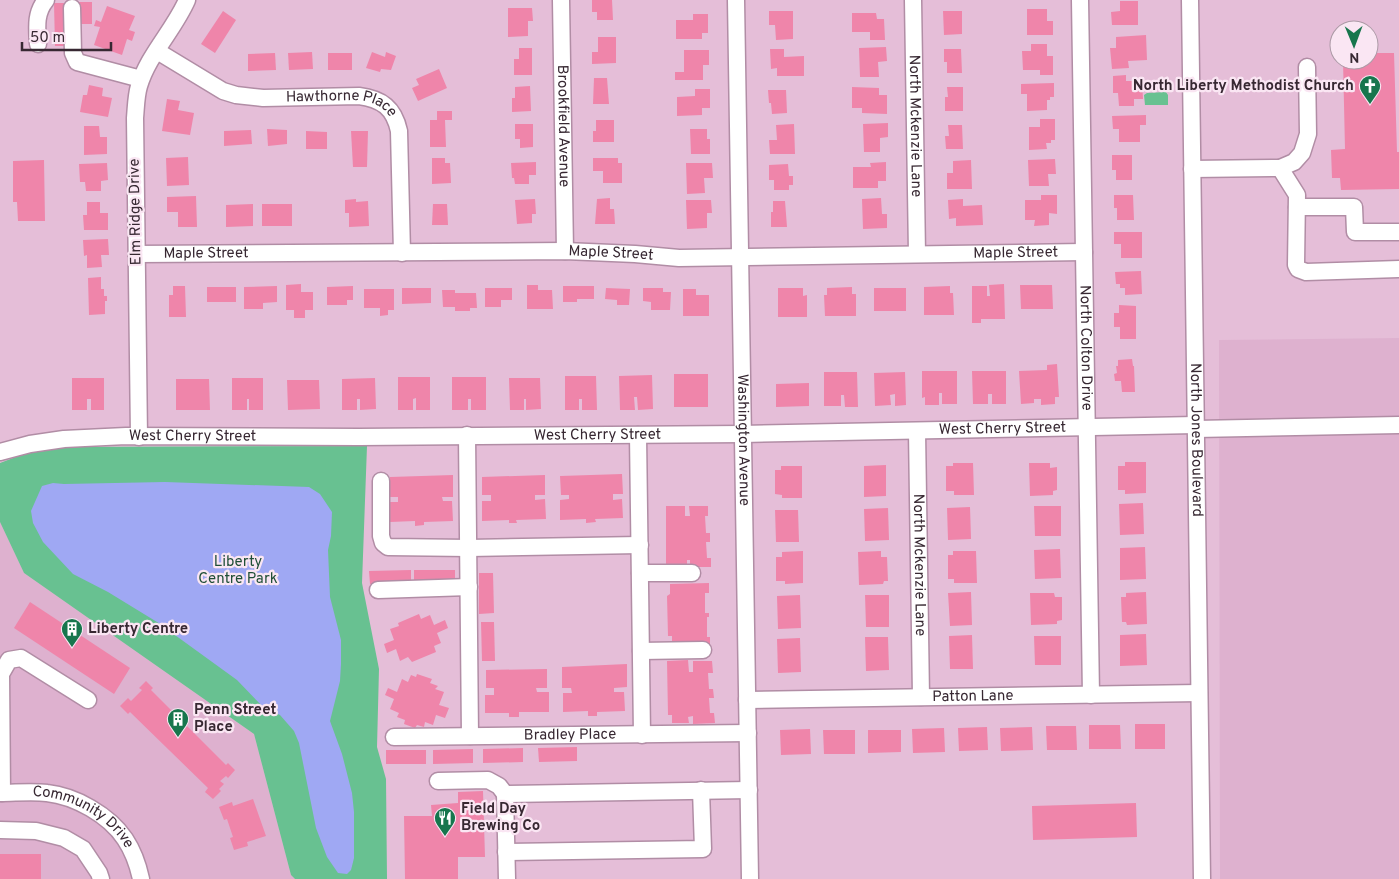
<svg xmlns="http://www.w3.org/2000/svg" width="1399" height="879" viewBox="0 0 1399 879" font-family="Overpass,sans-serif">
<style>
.built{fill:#deb1cf}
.green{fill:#68c191}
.water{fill:#9fa8f3}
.building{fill:#ef85aa}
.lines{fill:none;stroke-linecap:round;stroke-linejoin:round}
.minor-casing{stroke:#b18da5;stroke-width:19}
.minor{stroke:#fff;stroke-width:16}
.labels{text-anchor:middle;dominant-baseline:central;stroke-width:4.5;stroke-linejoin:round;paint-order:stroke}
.poi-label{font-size:15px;font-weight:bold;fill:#372832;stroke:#fae6f3;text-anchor:start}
.street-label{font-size:15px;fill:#372832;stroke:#fae6f3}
.park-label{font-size:15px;fill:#204f37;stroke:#fae6f3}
</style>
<rect width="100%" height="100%" fill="#e5bed8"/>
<g class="built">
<path d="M1399,338V879H1220L1219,340Z"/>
<path d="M0,522L24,573L254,734L291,875L295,879H0Z"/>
</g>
<g class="green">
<path d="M1166,92L1168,95V105H1145L1144,95L1147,93Z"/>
<path d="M367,446L362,583L379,669L377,747L386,779L387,879H295L291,875L254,734L24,573L0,522V463L42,447Z"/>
</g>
<path class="water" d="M165,482L309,487L320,494L332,512L331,536L328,550L330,597L341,640V664L340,681L330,721L342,754L352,793L354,812V858L351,870L347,874L338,873L327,857L316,828L299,743L294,731L280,715L263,707L237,680L157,622L108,592L73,574L43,542L33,523L31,511L42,486L53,483L64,484Z"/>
<g class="building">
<path d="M592,0H612L613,20H597V12H592Z"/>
<path d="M1120,1H1138V25H1112L1111,12L1120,11Z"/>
<path d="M78,2H92V24H79Z"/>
<path d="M54,3H68L69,46H55Z"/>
<path d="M107,6L135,16L129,30L135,32L132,41L127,39L122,55L94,45L100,27L94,26L96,20L101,22Z"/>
<path d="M508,8H532L533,21H528V36L508,37Z"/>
<path d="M1027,9H1047V21H1053V35H1027Z"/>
<path d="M223,11L236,20L215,53L201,44Z"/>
<path d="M769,11H793V39L776,40L775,25H769Z"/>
<path d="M943,11H962V34L944,35Z"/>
<path d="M852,13H876L877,19H884L885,40H870V32H852Z"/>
<path d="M693,14H708V33H702V39H676V20H693Z"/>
<path d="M1146,35L1147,60L1128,61L1129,68L1112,69L1110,48H1116V37Z"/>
<path d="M598,37H616V63L592,64V52H598Z"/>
<path d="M1031,44H1047V56H1053V75H1040V70H1023L1022,51H1031Z"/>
<path d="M886,47L887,61L878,62L879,77H860L859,48Z"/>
<path d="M519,48H532V75H514V59H519Z"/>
<path d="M770,49H784V57L804,56V76H777V68L771,69Z"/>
<path d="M944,49H961L962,73H947V62H944Z"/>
<path d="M684,50H709V65H703V80H675V72H684Z"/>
<path d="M312,52L313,69L289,70L288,53Z"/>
<path d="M372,52L385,57L386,52L396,56L391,70L381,69L380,72L366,68Z"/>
<path d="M275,53L276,70L248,71V54Z"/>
<rect x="328" y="53" width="24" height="17"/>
<path d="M1369,53H1394L1397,152H1399V189L1341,190L1340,178H1332L1331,150L1345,149L1343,60H1369Z"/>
<path d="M439,69L447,88L418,101L412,88L419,85L416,79Z"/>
<path d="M1126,75V81H1142L1143,99H1134V106H1119L1118,93H1113V76Z"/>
<path d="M594,78H607L609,104H593Z"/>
<path d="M1054,83V97H1050V100H1047V110L1027,111V94H1021V84Z"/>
<path d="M89,85L103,88L102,96L112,98L108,117L80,112L83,95H87Z"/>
<path d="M530,86L531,111L512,112V98H515V87Z"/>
<path d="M852,87L879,88V95H887V114L862,113V108H852Z"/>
<path d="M947,87H963V111H945V97H948Z"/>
<path d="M695,89H710V108H702V115L677,116V97L695,96Z"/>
<path d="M768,90H786L787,113L772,114L771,103H769Z"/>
<path d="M167,99L180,101L178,110L194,113L190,135L162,131Z"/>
<path d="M437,111H452V120H445L446,147H430V120H437Z"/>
<path d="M1146,115V125H1140V142H1119V129H1113L1112,116Z"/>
<path d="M1040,119H1055V140H1051V143H1046L1047,149L1029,150V127H1040Z"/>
<path d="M596,120H614V142H593V131H596Z"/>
<path d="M888,123V137L880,138V152H864L863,124Z"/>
<path d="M515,124H533V147L520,148V139H515Z"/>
<path d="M794,124L795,154H770L769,140H777L776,125Z"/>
<path d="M948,125H962L963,149H946L945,136H949Z"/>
<path d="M84,126H99L100,137H107V154L84,155Z"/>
<path d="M267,129L287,130V144L268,146Z"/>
<path d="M690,129H707V139H710V154H691Z"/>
<path d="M251,130L252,144L224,146V131Z"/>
<path d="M306,131L327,132V149H306Z"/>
<path d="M351,131H368L367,167H353Z"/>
<path d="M1112,155H1132V180H1116V170H1112Z"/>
<path d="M188,157L189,185L167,186L166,158Z"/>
<path d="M432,158H445V163H450L451,183L432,184Z"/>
<path d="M593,158H618V163H622V183H603V171H593Z"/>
<path d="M1055,159L1056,174H1048L1049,186H1029L1028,160Z"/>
<path d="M44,160L45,221H18L17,202H13V161Z"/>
<path d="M971,160L972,189H947V173H953V161Z"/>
<path d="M536,162V175H529V184H515L514,178H512L511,163Z"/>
<path d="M886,162V181H878V188H853V167H871L870,163Z"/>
<path d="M107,163L108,180L101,181V191H86L85,182H80L79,164Z"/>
<path d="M686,163H712L713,178H704L705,193L687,194Z"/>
<path d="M788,164L789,176H793V185H789V190H774V180H769V165Z"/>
<path d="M1041,195H1057V214L1049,213V225L1034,226L1035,220H1025V200H1041Z"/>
<path d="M1114,195H1133L1134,220H1117V208H1114Z"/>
<path d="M196,196L197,227H178V212H167V197Z"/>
<path d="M610,198V209H614L615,224H595L597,199Z"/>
<path d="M881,198L882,214H887V228L863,229L862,199Z"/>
<path d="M356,199V202L368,201L369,226L349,227V213H345V200Z"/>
<path d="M535,199L536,214H532V223L517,224L515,200Z"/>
<path d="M963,199V206L982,205L983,225L956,226V218L949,219L948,200Z"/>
<path d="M686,200H711L712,213H707V228L687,229Z"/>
<path d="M773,201H785L787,227H771V212H773Z"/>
<path d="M87,202H100V213H108V230H84L83,215H87Z"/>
<path d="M253,204V226L226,227V205Z"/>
<rect x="262" y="204" width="30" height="22"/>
<path d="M433,204H447L448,225H432Z"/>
<path d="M1114,232H1142V258H1121V244H1114Z"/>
<path d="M108,239L109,255H101L102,267L87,268V255L84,256L83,240Z"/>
<path d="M1141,271L1142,294L1125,295V288H1120V284H1116L1115,272Z"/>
<path d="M101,277V289H104V296H107V301H105V314L89,315L88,278Z"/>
<path d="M301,284V292H313V310H305V318H294V310H286V285Z"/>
<path d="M1004,284L1005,319H981V323H972V286H987V296H990L989,285Z"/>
<path d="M527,285H538V290H552L553,309H527Z"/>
<path d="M1020,285H1052L1053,309H1021Z"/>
<path d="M173,286H185L186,317H169V295H173Z"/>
<path d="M277,286V302L263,303V309H244V287Z"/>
<path d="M353,286V300H347V305H327V287Z"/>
<path d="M563,286H594V299H577V302H563Z"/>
<path d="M950,286V293H953L954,315H924V287Z"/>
<rect x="207" y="287" width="29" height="15"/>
<path d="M852,287V294H856V316H825L824,295H827V288Z"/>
<path d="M402,288H431V303L402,304Z"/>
<path d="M485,288H512V300H501V307H485Z"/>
<path d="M606,288L630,289L629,305H617V300L605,299Z"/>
<path d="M643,288H663V292H671L670,310H651V302L643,301Z"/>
<path d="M778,288H803V296L807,295V317H778Z"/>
<rect x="874" y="288" width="32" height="23"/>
<path d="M364,289H394V310H388V315L380,316V308H364Z"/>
<path d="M683,289H696V295H709V316H683Z"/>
<path d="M442,290H455V293H476L477,308H470V311H455V307H443Z"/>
<path d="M1119,305L1136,306V339H1120V327H1114V313H1119Z"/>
<path d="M1132,359L1133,366H1134L1135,392H1122L1121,381H1115L1114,374L1117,373L1116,366H1118V360Z"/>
<path d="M1057,364L1059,397H1055V404L1041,405V399H1034V403L1021,404L1019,371L1047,370V365Z"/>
<path d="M922,371H957V404H942V393H939V405H925V397L922,398Z"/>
<path d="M972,371H1006V404H992V394H988V404H973Z"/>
<path d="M824,372H857L858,407H845L844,395H841V406H824Z"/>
<path d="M905,372L906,405L895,406V394L890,395L891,405L875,406L874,373Z"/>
<rect x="674" y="374" width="34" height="33"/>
<path d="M652,375L653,409L638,410L637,397H634L635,410H620L619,376Z"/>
<path d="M565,376H596L597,410H582V399H579V410H565Z"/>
<path d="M398,377H430V410H416V398L413,399V410H398Z"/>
<path d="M452,377H486V410H471V399H468V410H452Z"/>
<path d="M72,378H104V410H91V399H87V410H72Z"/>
<path d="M232,378H263V410H249V399H247V410H232Z"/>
<path d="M375,378L376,409L360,410V399H357V410H342V379Z"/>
<path d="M509,378H540L541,409L526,410V399H524V410H510Z"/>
<path d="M176,379H209L210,410H176Z"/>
<path d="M287,380H319L320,409L288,410Z"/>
<path d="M809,383V406L776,407V384Z"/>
<path d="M1125,462H1146V493L1125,494V490H1118V466H1125Z"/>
<path d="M953,463H973L974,495H954V491H946V466H953Z"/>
<path d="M1029,463H1050V468L1057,467V490L1053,491V495L1030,496Z"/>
<path d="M886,465V496L864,497V466Z"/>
<path d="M781,466H802V498H782V495L775,494V470H781Z"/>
<path d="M622,474L623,494H613V500L622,499L623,518L595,519L596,522L586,523V519L560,520V500L569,499V495H561L560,476Z"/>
<path d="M453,475V497H442L443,501H452L453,521L424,522V525L415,526V521L390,522L389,502H398V497H390V477Z"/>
<path d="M545,475V495H535V500L545,499L546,519L516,520L517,523H509V520L482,521V501H491V495H482V477Z"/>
<path d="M1143,503L1144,534L1120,535L1119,504Z"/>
<path d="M666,506H685V516H690L689,506H708V516H705L706,533H710V542H706L707,558H711V567H690V560H687V568H666Z"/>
<path d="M1034,506H1061V536H1035Z"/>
<path d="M970,507L971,539L948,540L947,508Z"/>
<path d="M888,508L889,540L865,541L864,509Z"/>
<path d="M775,510H798L799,542H776Z"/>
<path d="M1145,547L1146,579L1120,580V548Z"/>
<path d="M1060,549L1061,578L1035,579L1034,550Z"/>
<path d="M803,551V583L785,584V581H776V557H782V552Z"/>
<path d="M881,551V557H887L888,581H884L883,584L859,585L858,552Z"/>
<path d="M953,551H976L977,583H954V579H948V555H953Z"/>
<path d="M411,570V584H370L369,571Z"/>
<path d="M414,570H455V583L414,584Z"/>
<path d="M479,573H493L494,613L479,614Z"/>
<path d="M709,583V593H705V613H709V617H707V637H710V644L672,645V636H668L667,596L670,594V584Z"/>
<path d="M971,592L972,625L950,626L948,593Z"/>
<path d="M1146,592L1147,624L1127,625L1126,622H1122L1121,597H1126V593Z"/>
<path d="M1030,593H1054L1055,597H1062V620L1057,621V624L1031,625Z"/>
<path d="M800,595L801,628L778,629L777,596Z"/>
<path d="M865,595H889V627H866Z"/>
<path d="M30,602L130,668L114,694L14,628Z"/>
<path d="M419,614L421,619L430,615L434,625L445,620L448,628L437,633L441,643L434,646L436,652L412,662L408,657L400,661L396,649L387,653L384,644L394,640L390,629L399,626L398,623Z"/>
<path d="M481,622H494L495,661H482Z"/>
<path d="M1146,634L1147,665L1120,666V635Z"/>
<path d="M972,635L973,669H950L949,636Z"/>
<path d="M1034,636H1061V665H1035Z"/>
<path d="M865,637H888L889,670L866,671Z"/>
<path d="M800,638L801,672L778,673L777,639Z"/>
<path d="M688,660L689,672H693V661H712L713,673H708L709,689H713L714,698H709L710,713H714L715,723L693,724V716L688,717L689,723H672V715H668L667,661Z"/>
<path d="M627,664V687L614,688V692H624L625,711L597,712V716H588V711L563,712V693H572L571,688H562V667Z"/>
<path d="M547,669V688H536L537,692H549V712H519V717H509V713H485V695H494V688H486V670Z"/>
<path d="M417,674L432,679L430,683L438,686L435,689L444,692L439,705L449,708L445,718L436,715L433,725L425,722L424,727L417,725L415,728L404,724L405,720L397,717L399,713L390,709L394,699L385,695L388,688L397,692L402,679L408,682L411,675L416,677Z"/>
<path d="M146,681L153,688L151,690L226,765L228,763L235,770L228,778L226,776L220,781L224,784L219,789L221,791L213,799L205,792L208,788L130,712L128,714L120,706L128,698L131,701L142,690L139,688Z"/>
<rect x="1135" y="724" width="30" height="25"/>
<path d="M1089,725H1120L1121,749H1089Z"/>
<path d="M1046,726H1076L1077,750H1047Z"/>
<path d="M987,727L988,750L959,751L958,728Z"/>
<path d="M1032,727L1033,750L1001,751L1000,728Z"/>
<path d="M944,728L945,752L913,753L912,729Z"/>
<path d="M810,729L811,754L781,755L780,730Z"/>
<path d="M823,730H855V754H824Z"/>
<path d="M868,730H901V752L868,753Z"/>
<path d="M577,747V761L539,762L538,748Z"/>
<path d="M523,748V762L483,763V749Z"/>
<path d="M473,749V763L433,764V750Z"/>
<rect x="386" y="750" width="40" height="14"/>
<path d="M483,791L485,857H458V879H405L404,816H432L431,805L458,803V792Z"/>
<path d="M253,799L266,836L247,842L248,846L234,850L230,838L233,837L227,819L224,820L219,807L232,802L233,806Z"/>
<path d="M1136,803L1137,837L1033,840L1032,806Z"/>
<rect x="0" y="854" width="41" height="25"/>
</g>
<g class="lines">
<g class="minor-casing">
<g id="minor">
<path id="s1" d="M561,0L565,251"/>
<path id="s2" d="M736,0L750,879"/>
<path id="s3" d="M913,0L917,254"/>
<path id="s4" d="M1080,0L1091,695"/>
<path id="s5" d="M1190,0L1202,879"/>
<path d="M72,8L73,53L77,62L141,79"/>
<path d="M38,44C37,28 35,13 46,0"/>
<path id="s6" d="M157,51L223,91L236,95L263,98L359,96C382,99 394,108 399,131L402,253"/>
<path d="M1280,168L1297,195L1296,265L1298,269L1306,272L1399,269"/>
<path d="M1192,169L1280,168L1294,162L1302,153L1308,134L1307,67"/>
<path d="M1297,207H1354L1355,232H1399"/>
<path id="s7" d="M137,254L565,251L635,254L679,258L1084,252"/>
<path d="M1196,429L1399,425"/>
<path id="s8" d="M917,431L921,697"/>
<path d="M467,435L470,736"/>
<path d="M638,435L642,735"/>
<path d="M139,437L135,118C136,107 136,96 139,86C148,55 174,30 187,0"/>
<path id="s9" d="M0,452L30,444L64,439L126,436L359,437L743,434L1196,425"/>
<path d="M381,481V536L383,543L388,547L469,548L640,545"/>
<path d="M640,573H692"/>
<path d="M378,590L469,587"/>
<path d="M641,651L703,650"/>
<path id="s10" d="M747,700L1199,693"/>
<path id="s11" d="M394,737L748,733"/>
<path d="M438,781L488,780L499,786L505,794"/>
<path id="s12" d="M0,793C15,793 32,791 47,793C75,796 109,815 125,839C133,851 138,865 141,879"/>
<path d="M2,793L1,674L9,660L21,658L88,700"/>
<path d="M0,830L36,831L64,838L83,849L99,873L101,879"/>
<path d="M506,852L703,849L701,790"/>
<path d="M507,879L505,794L749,790"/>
</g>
</g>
<use href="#minor" class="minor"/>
</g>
<defs>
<g id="church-pin" transform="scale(1.125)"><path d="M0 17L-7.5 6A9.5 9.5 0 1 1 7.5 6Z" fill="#17764d" stroke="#fae6f3"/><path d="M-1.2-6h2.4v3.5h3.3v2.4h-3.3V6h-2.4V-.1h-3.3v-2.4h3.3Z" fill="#fff"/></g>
<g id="building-pin" transform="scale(1.125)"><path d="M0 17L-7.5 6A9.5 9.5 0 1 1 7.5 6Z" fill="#17764d" stroke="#fae6f3"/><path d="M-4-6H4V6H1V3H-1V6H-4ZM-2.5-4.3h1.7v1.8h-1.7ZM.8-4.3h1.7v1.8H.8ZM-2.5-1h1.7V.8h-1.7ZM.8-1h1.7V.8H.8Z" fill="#fff"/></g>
<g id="restaurant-pin" transform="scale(1.125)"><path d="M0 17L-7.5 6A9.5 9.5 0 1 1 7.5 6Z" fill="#17764d" stroke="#fae6f3"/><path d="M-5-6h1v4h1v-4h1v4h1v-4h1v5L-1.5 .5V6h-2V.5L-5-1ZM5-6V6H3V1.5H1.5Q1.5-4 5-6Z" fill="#fff"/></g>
</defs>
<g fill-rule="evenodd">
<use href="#church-pin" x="1370" y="86"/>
<use href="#building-pin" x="72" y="629"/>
<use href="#building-pin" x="178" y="719"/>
<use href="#restaurant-pin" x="445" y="818"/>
</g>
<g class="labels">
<g class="poi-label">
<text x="1354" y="86" text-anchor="end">North Liberty Methodist Church</text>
<text x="88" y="629">Liberty Centre</text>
<text x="194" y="710">Penn Street<tspan x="194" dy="17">Place</tspan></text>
<text x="461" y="809">Field Day<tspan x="461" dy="17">Brewing Co</tspan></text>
</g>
<g class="street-label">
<text stroke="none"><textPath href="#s6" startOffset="198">Hawthorne Place</textPath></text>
<text stroke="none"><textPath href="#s1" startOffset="126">Brookfield Avenue</textPath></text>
<text stroke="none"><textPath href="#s3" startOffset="126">North Mckenzie Lane</textPath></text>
<text transform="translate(136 212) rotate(-91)">Elm Ridge Drive</text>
<text stroke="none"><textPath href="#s7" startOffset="879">Maple Street</textPath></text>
<text stroke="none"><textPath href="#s7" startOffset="69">Maple Street</textPath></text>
<text stroke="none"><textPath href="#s7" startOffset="474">Maple Street</textPath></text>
<text stroke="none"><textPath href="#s4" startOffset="348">North Colton Drive</textPath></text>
<text stroke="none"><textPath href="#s9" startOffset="1004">West Cherry Street</textPath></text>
<text stroke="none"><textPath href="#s9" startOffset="599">West Cherry Street</textPath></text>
<text stroke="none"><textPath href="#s9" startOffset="194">West Cherry Street</textPath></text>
<text stroke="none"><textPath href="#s2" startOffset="440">Washington Avenue</textPath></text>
<text stroke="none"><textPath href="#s5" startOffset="440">North Jones Boulevard</textPath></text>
<text stroke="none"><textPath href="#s8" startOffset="134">North Mckenzie Lane</textPath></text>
<text stroke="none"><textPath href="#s10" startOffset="226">Patton Lane</textPath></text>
<text stroke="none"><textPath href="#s11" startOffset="176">Bradley Place</textPath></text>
<text stroke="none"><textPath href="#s12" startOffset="91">Community Drive</textPath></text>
</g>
<g class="park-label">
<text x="238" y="562">Liberty<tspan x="238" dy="17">Centre Park</tspan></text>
</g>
</g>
<g transform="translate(1354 45) rotate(179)"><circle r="24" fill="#fae6f3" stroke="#ac9aa6"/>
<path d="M0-4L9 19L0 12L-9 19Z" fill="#17764d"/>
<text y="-8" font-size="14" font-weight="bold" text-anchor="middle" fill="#372832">N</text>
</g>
<path d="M22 42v8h89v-8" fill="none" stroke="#372832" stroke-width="2.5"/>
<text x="30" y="42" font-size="15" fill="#372832" stroke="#fae6f3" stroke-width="4" paint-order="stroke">50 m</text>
</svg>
